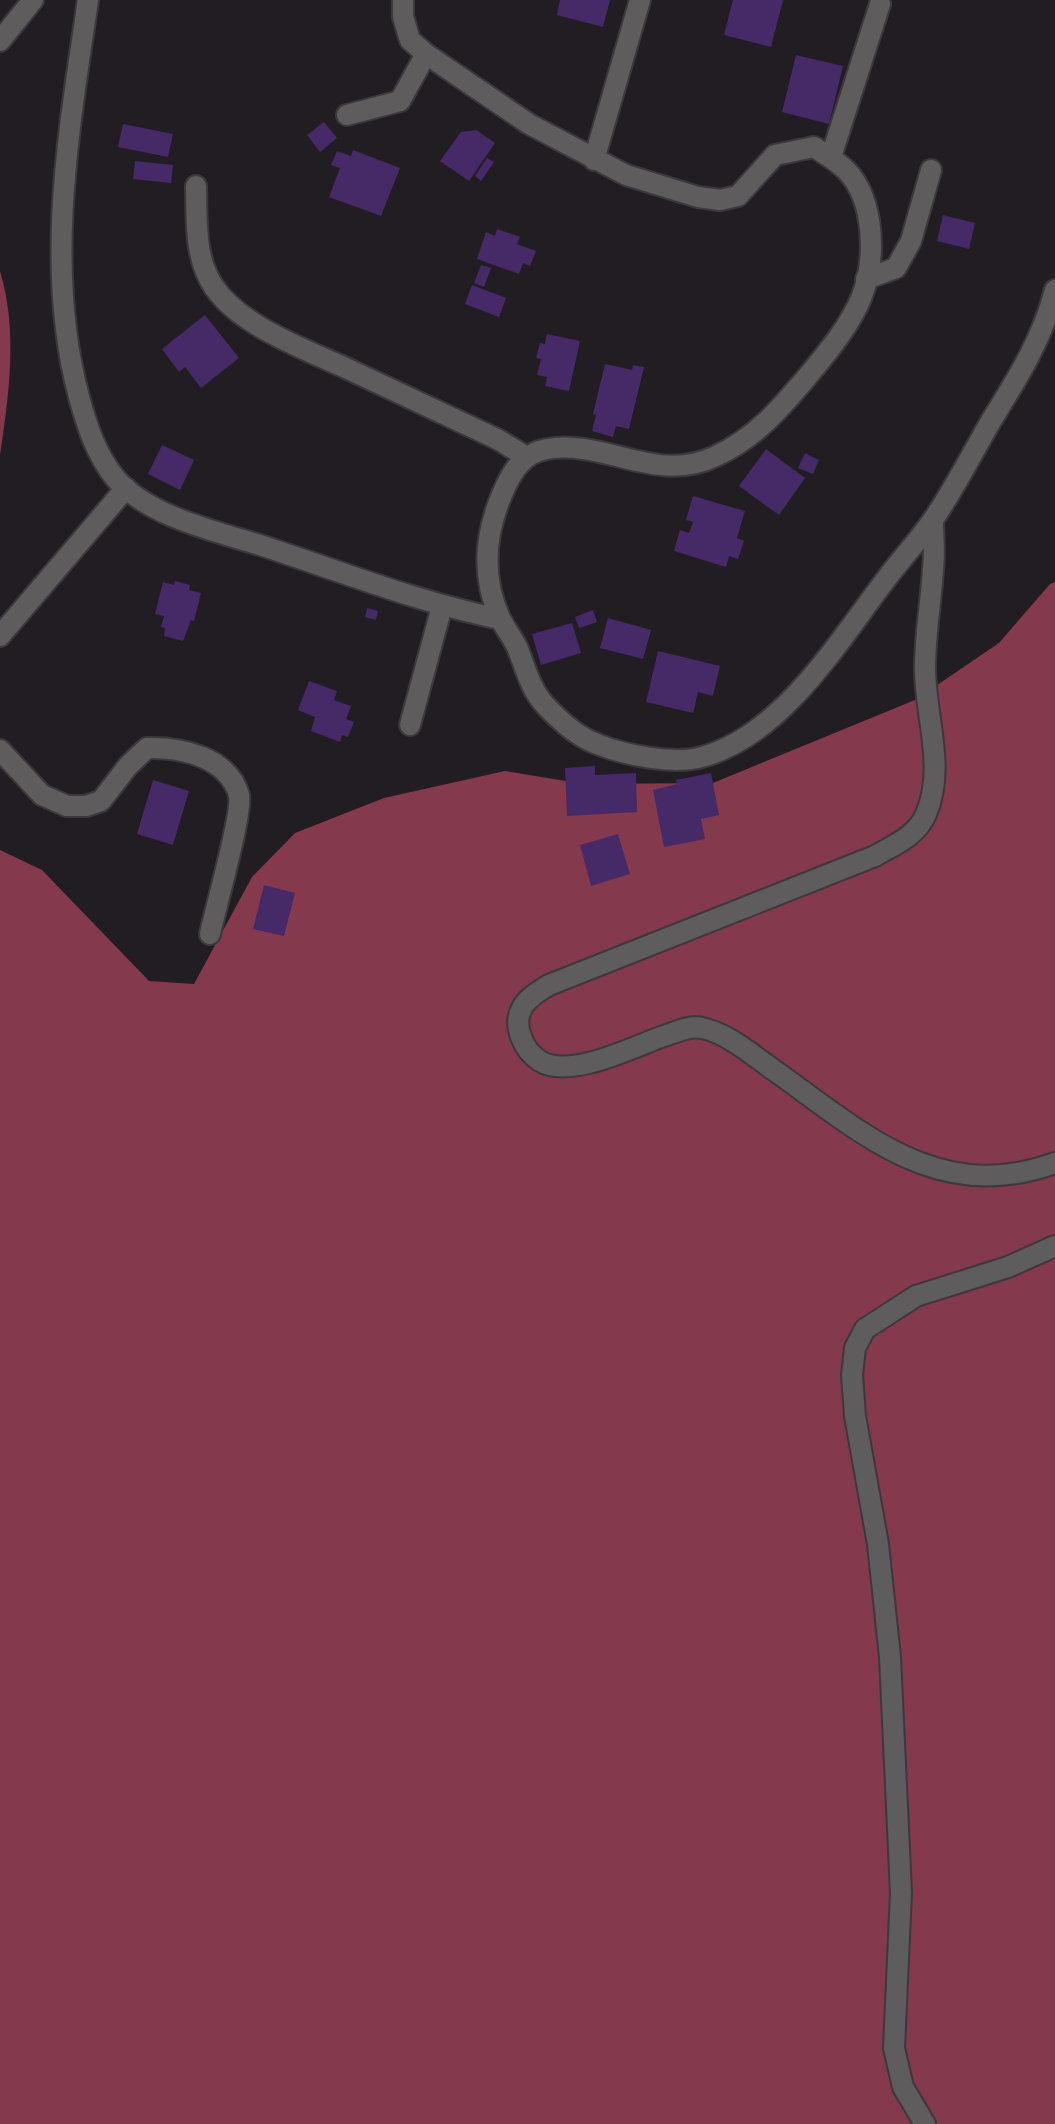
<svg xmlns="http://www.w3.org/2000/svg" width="1055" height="2124" viewBox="0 0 1055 2124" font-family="'Libre Baskerville',serif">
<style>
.forest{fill:#84394d}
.building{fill:#452a67}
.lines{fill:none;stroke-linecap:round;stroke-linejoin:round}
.minor-casing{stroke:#3d383e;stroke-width:24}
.minor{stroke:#5f5c5e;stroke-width:20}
</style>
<rect width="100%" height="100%" fill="#221d23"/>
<g class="forest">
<path d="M0,271C18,331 9,394 0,455Z"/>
<path d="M1055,582V2124H0V850L42,870L149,981L194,984L252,877L295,833L384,798L505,771L584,784L713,783L915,700L999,643L1050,584Z"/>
</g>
<g class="building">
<path d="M560,0H610L603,27L557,15Z"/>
<path d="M733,0H783L771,47L724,35Z"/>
<path d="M796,55L843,66L829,124L782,112Z"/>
<path d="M324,122L337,138L320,152L307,135Z"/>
<path d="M123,124L173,134L168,157L118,147Z"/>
<path d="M476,130L495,143L469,181L440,161L461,132Z"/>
<path d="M353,150L400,168L381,216L329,197L340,168L331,165L337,151L351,156Z"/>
<path d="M487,158L494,162L481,181L475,176Z"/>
<path d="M135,161L173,165L171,183L133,179Z"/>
<path d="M943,215L975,223L969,249L937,241Z"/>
<path d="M497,229L520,237L517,244L536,251L530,266L523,263L519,274L477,259L486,232L495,236Z"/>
<path d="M481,265L491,268L484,287L474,283Z"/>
<path d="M472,285L506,298L499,317L465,304Z"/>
<path d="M205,315L239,358L201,388L185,367L179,372L162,349Z"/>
<path d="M547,334L580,341L569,391L545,386L547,377L537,375L541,359L536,358L540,343L545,344Z"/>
<path d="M605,364L632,370L633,365L644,367L629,429L616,426L613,437L592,431L596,415L593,414Z"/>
<path d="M162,445L194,460L180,490L148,474Z"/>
<path d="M766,449L805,478L779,515L739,486Z"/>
<path d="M805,453L819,460L813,474L798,468Z"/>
<path d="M693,496L745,511L737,538L744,541L738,559L729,556L726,567L674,551L680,530L689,533L693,522L686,520Z"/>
<path d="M175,581L190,585L189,590L201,593L194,621L191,620L183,641L164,636L165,628L161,627L164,616L155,614L163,582L174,585Z"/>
<path d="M367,608L378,611L376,620L365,617Z"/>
<path d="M593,610L597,622L579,628L575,617Z"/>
<path d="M608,618L651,630L643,659L600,648Z"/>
<path d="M572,623L581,653L541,665L532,634Z"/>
<path d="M658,651L720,666L713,696L698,692L693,713L646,702Z"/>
<path d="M309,681L337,691L334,700L351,706L346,719L354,722L348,737L342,735L340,742L311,731L315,717L298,710Z"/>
<path d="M595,766V775L636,773L637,812L567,816L565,768Z"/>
<path d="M711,773L719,815L701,819L705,839L664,847L653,790L677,784L676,780Z"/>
<path d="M153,780L189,791L173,845L137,834Z"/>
<path d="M618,834L630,874L591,886L580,845Z"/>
<path d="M264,885L295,893L284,936L253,929Z"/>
</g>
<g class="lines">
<g class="minor-casing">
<g id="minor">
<path d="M88,0C69,130 44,267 79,397C87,426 96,455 116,479C152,520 226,533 275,550C350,575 422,603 500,619"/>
<path d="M403,0V17L410,40L426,54L529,124L626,175L698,197L720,200L738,196L775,155L814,147C825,154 837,161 847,171C875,201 876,259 862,296C850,326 827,353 807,377C779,410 755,438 716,456C656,485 606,439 547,449C523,453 512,471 503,492C485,533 481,576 500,618C505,628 512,637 517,647C525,666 530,689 545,705C559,720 578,737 597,744C624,755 674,765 702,757C783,735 839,640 887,578C902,558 919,540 933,520C954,489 972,454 991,421C1017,379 1043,338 1055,290"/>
<path d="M0,41L33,0"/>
<path d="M347,115L400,101L426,54"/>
<path d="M831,157L880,4"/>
<path d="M594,160L640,0"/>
<path d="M196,186C197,220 194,258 214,287C240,326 307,350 348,369C398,393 448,416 497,439L527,457"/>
<path d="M866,279L896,268L911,241L931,170"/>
<path d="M933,520C933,536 935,553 933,569C931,603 925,634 925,668C925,716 946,768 926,814C917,836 894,845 875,856L549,985C539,991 527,998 522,1008C512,1026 524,1051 540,1061C569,1079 631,1048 661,1037C674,1033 689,1025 702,1028C727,1033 751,1054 771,1068C860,1131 937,1206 1055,1163"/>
<path d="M0,636L126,488"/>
<path d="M410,725L442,606"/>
<path d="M0,750L42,795L67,806H86L101,801L128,766L147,748C181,747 228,757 239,795C243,812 215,910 210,934"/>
<path d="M925,2124L903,2087L894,2048L901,1893L890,1657L878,1544L855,1416L852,1375L855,1348L865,1329L916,1296L1008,1267L1055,1246"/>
</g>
</g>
<use href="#minor" class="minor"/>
</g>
</svg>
